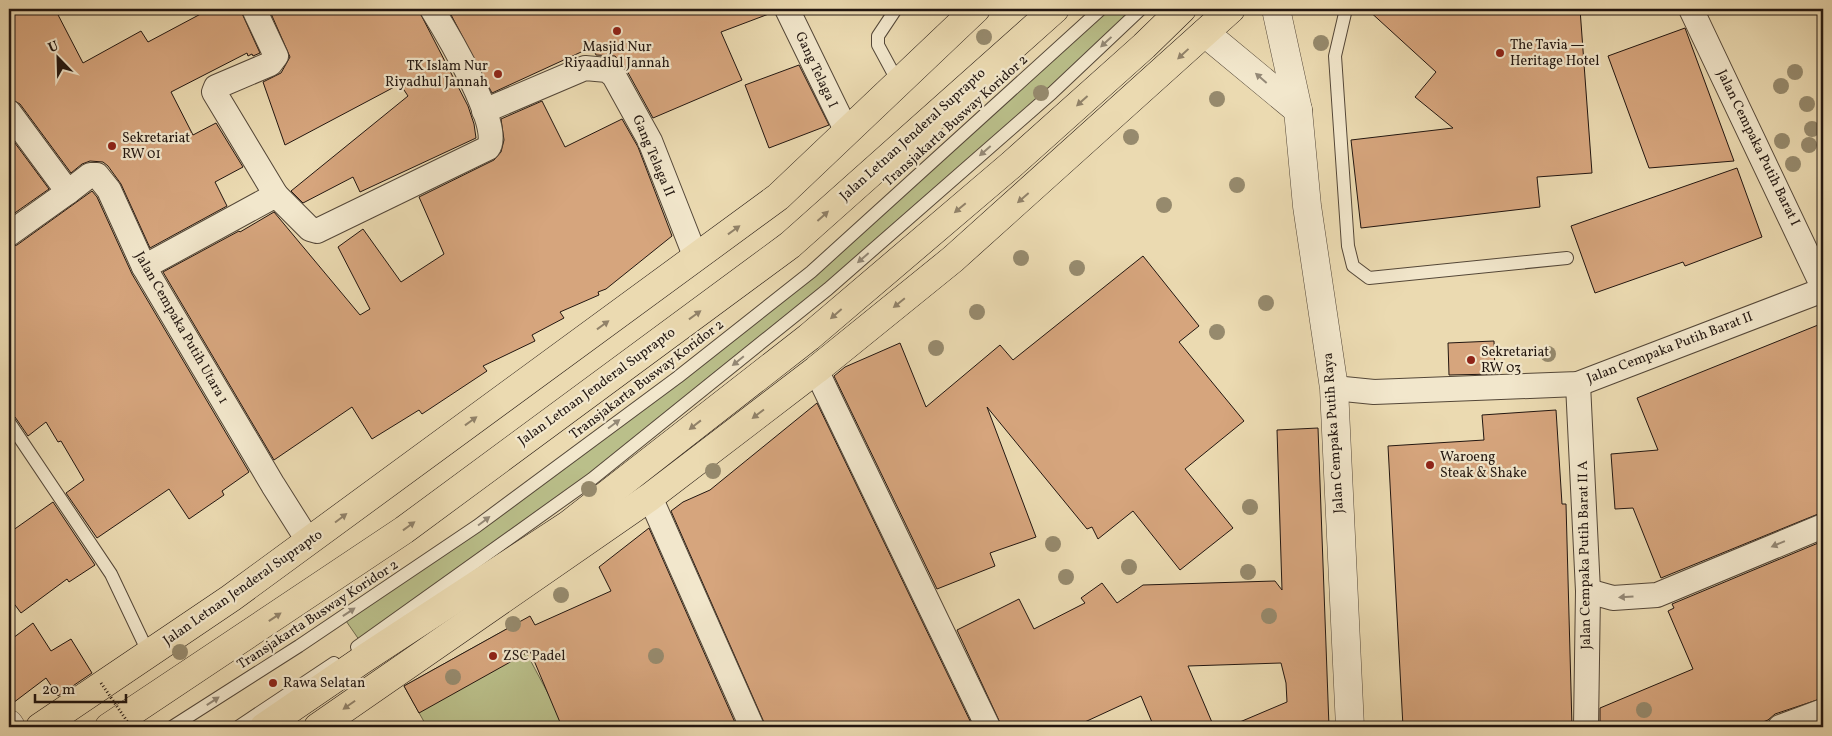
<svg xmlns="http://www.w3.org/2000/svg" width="1832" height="736" viewBox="0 0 1832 736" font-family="Vollkorn,serif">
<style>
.green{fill:#babf8a;stroke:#6e6a4d}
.building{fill:#d6a57d;stroke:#221610}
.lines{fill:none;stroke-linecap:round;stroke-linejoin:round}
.service-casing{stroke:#544738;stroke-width:14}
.minor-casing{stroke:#544738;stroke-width:26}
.tertiary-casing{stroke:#544738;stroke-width:29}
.primary-casing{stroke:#221610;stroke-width:29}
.service{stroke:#f2e7cc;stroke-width:12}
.minor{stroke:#f2e7cc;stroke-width:24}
.tertiary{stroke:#f2e7cc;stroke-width:28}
.primary{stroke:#ebdab1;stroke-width:28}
.path-bridge{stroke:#221610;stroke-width:3;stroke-dasharray:1 2.5;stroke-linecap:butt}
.tree{fill:#968a6d}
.oneway{fill:#948977}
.oneway2{fill:#918269}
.poi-dot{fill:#8f2418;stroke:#f2e7cc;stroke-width:2}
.labels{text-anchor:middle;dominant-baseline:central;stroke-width:4.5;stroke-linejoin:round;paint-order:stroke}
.poi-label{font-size:14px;fill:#221610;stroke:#f2e7cc;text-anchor:start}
.street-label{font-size:14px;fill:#221610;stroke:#f2e7cc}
</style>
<rect width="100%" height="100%" fill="#ebdab1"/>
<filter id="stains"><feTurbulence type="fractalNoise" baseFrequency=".004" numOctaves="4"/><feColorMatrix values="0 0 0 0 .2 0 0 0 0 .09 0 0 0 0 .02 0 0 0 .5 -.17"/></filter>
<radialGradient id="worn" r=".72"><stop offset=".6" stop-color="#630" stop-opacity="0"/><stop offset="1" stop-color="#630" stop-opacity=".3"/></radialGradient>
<g class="green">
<path d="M1101,9H1141L960,173L592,479L362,644L344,618L722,342Z"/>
<path d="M512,626L566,727H427L404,686Z"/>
</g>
<g class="building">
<path d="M9,9H55L83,63L141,31L148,42L210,9H240L260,53L253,56L252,54L248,56L247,53L171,92L193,135L216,123L243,167L215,182L227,206L150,248L121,184L108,166L103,162L90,161L82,164L71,173L20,104L9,98Z"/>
<path d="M269,9H418L468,106L474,124L476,138L360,192L353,177L303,203L291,191L408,96L400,84L285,145L263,82L281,73L290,57Z"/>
<path d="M448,9H773L774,12L721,32L742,80L653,118L626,69L615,56L596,55L592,47L492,93Z"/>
<path d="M1367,9H1580L1592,173L1537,177L1540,207L1361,228L1351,140L1453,128L1415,97L1436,72Z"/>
<path d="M1685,28L1734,161L1649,168L1608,56Z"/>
<path d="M799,65L829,125L769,148L745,85Z"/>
<path d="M542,101L565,147L622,119L638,147L672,236L606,289L598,292L599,295L560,312L564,318L532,335L535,341L483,366L487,371L422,414L419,410L372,439L352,407L274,460L163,272L239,231L240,232L274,212L360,315L370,309L338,247L363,229L401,282L444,254L419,197L494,160L501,152L504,140L501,119Z"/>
<path d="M9,135L49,189L9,217Z"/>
<path d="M1737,168L1762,237L1685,266L1683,262L1595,293L1571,226Z"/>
<path d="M92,191L97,197L132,274L249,472L222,491L224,495L189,519L169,489L97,538L66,493L84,480L61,441L58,442L46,422L28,436L15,417L9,414V247L17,245Z"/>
<path d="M1143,256L1199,326L1179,342L1244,421L1185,469L1233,528L1180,570L1133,511L1098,539L1092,527L1087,529L987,407L1036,537L990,553L995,566L937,589L834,376L845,367L900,343L926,407L1000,345L1013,360Z"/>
<path d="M1823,323V512L1661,578L1633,508L1615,509L1611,454L1658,450L1637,398Z"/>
<path d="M1494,341L1495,374L1449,375L1448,343Z"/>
<path d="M817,403L973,727H766L671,511L683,502L710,490Z"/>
<path d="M1556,410L1562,504H1566L1572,727H1403L1388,446L1484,440L1482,415Z"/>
<path d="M1318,428L1329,727H1228L1287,702L1286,683L1281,663L1188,666L1214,727H1154L1141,696L1074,727H1002L957,630L1019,599L1034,629L1085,603L1081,598L1102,583L1117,603L1143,585L1275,581L1282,590L1277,430Z"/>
<path d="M53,502L95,565L69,582L67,579L21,613L9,597V533Z"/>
<path d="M649,528L737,727H562L530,651L419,713L404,686L530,616L535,625L611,591L599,567Z"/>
<path d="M1823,541V698L1775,714L1768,720L1750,727H1600V708L1693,669L1668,611L1674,608L1672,604Z"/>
<path d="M33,623L51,651L71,639L92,673L58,696L46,678L9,706V641Z"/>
</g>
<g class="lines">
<g class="service-casing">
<g id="service">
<path d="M896,9L878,36V45L898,82"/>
<path d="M1346,9L1335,56L1348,246L1353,266L1369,278L1567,258"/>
<path d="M9,422L111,574L149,654"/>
<path d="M357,647L592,479L828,289L1052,93L1141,9"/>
<path d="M172,727L299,646L477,526L678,377L811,272L1101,9"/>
<path d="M238,727L334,663"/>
</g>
</g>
<g class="minor-casing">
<g id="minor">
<path d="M254,9L276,56L270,64L216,87L214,92L276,195"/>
<path d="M787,9L847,132"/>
<path d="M1691,9L1823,287"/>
<path d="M484,111L585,68L607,70L614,76L650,141L696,258"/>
<path d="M9,112L68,192L90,175H97L109,190L144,267L273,485L309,542"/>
<path d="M9,234L68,192"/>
<path d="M144,267L276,195L310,229L317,231L488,148C504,128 445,30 432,9"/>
<path d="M816,370L988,727"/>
<path d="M1578,384L1588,591L1586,727"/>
<path d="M1334,388L1374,392L1578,384L1823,290"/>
<path d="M650,497L752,727"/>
<path d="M1588,591L1613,598L1657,595L1823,526"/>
<path d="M1780,727L1823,711"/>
</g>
</g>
<g class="tertiary-casing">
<g id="tertiary">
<path d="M1276,9L1298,110L1307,206L1334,388L1350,727"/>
<path d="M1205,33L1298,110"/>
<path d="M9,724L11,727"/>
</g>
</g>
<g class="primary-casing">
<g id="primary">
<path d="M40,727L231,598L778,197L976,9"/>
<path d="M109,727L404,530L790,245L1055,9"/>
<path d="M264,727L362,660L568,525L809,337L1011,165L1144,46L1182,9"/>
<path d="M318,727L650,497L816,370L953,259L1231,9"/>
</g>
</g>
<use href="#service" class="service"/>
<use href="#minor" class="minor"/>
<use href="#tertiary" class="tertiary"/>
<use href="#primary" class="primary"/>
<path class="path-bridge" d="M101,683L131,727"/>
</g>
<g class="tree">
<circle cx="984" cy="37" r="8"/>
<circle cx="1321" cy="43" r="8"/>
<circle cx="1795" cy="72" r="8"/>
<circle cx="1781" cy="86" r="8"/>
<circle cx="1041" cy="93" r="8"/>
<circle cx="1217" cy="99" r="8"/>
<circle cx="1807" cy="104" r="8"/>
<circle cx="1812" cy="129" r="8"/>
<circle cx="1131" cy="137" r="8"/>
<circle cx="1782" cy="141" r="8"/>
<circle cx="1809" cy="145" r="8"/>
<circle cx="1793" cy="164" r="8"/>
<circle cx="1237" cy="185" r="8"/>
<circle cx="1164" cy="205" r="8"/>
<circle cx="1021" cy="258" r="8"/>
<circle cx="1077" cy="268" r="8"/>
<circle cx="1266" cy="303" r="8"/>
<circle cx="977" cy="312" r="8"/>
<circle cx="1217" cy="332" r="8"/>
<circle cx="936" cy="348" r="8"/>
<circle cx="1548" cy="354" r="8"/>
<circle cx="713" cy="471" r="8"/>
<circle cx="589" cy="489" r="8"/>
<circle cx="1250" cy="507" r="8"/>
<circle cx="1053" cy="544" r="8"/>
<circle cx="1129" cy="567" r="8"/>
<circle cx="1248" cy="572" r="8"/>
<circle cx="1066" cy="577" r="8"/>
<circle cx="561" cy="595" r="8"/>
<circle cx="1269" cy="616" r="8"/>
<circle cx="513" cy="624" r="8"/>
<circle cx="180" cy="652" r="8"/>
<circle cx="656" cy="656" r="8"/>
<circle cx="453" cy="677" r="8"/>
<circle cx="1644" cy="710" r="8"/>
</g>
<defs><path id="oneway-solid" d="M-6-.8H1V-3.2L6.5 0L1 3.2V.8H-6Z" transform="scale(1.25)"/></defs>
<g class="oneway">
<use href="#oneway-solid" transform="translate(1106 42) rotate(137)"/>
<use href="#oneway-solid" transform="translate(1261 78) rotate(-139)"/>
<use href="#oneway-solid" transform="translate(985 151) rotate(139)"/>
<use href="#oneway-solid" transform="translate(863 258) rotate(139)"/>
<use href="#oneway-solid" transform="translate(738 361) rotate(141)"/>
<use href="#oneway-solid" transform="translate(614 424) rotate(-37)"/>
<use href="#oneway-solid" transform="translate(484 521) rotate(-37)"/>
<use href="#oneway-solid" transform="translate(1778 544) rotate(157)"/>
<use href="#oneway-solid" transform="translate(1626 597) rotate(176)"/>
<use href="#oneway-solid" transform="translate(349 612) rotate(-34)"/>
<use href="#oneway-solid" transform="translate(213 701) rotate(-33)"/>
</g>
<g class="oneway2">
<use href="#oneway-solid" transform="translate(1183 54) rotate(137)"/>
<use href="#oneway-solid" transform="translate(1082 101) rotate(138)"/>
<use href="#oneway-solid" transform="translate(1023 198) rotate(139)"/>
<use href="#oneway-solid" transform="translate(960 208) rotate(140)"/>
<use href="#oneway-solid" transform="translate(823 216) rotate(-42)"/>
<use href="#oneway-solid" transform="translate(734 230) rotate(-36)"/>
<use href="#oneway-solid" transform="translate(899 303) rotate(141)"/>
<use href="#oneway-solid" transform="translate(836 314) rotate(139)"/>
<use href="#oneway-solid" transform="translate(695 315) rotate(-36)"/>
<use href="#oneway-solid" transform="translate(603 325) rotate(-36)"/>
<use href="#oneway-solid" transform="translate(758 414) rotate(143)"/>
<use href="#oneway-solid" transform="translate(471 421) rotate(-36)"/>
<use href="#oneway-solid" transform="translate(695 425) rotate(142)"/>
<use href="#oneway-solid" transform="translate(341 518) rotate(-37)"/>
<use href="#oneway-solid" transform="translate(409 526) rotate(-36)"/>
<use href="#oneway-solid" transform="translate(275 617) rotate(-34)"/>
<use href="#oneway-solid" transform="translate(349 705) rotate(145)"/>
</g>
<g class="poi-dot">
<circle cx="617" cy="31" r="5"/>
<circle cx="1500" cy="53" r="5"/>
<circle cx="498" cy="74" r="5"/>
<circle cx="112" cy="146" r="5"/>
<circle cx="1471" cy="360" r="5"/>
<circle cx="1430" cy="465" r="5"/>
<circle cx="493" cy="656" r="5"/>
<circle cx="273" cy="683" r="5"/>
</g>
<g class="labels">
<g class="poi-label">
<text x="1510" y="45">The Tavia —<tspan x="1510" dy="16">Heritage Hotel</tspan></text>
<text x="617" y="47" text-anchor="middle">Masjid Nur<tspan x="617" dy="16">Riyaadlul Jannah</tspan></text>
<text x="488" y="66" text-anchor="end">TK Islam Nur<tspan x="488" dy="16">Riyadhul Jannah</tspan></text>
<text x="122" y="138">Sekretariat<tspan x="122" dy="16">RW 01</tspan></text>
<text x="1481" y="352">Sekretariat<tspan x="1481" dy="16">RW 03</tspan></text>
<text x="1440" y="457">Waroeng<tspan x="1440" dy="16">Steak &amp; Shake</tspan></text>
<text x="503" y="656">ZSC Padel</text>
<text x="283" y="683">Rawa Selatan</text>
</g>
<g class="street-label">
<text transform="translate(816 70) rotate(65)">Gang Telaga I</text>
<text transform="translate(956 121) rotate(-42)">Transjakarta Busway Koridor 2</text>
<text transform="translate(913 135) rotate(-42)">Jalan Letnan Jenderal Suprapto</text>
<text transform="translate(1758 148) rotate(64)">Jalan Cempaka Putih Barat I</text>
<text transform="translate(653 156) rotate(67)">Gang Telaga II</text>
<text transform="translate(181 328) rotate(60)">Jalan Cempaka Putih Utara 1</text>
<text transform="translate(1670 348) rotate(-21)">Jalan Cempaka Putih Barat II</text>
<text transform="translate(647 380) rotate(-37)">Transjakarta Busway Koridor 2</text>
<text transform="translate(597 387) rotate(-36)">Jalan Letnan Jenderal Suprapto</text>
<text transform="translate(1334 433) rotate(-94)">Jalan Cempaka Putih Raya</text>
<text transform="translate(1585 555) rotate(-91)">Jalan Cempaka Putih Barat II A</text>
<text transform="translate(243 588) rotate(-35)">Jalan Letnan Jenderal Suprapto</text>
<text transform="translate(318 615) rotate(-33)">Transjakarta Busway Koridor 2</text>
</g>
</g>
<rect width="1832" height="736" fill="none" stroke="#ebdab1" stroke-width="30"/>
<rect x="10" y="10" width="1812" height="716" fill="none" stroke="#221610" stroke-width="2.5"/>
<rect x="15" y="15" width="1802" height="706" fill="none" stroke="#221610"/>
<g transform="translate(58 58) rotate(337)" stroke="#f2e7cc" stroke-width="4" paint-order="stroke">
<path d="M0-4L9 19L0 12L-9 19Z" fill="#221610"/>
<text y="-8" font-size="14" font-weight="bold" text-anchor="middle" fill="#221610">U</text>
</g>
<path d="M35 694v8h91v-8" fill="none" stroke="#221610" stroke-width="2.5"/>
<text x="42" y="694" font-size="15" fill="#221610" stroke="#f2e7cc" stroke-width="4" paint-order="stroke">20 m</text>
<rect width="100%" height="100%" filter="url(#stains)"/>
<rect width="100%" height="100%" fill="url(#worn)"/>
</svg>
